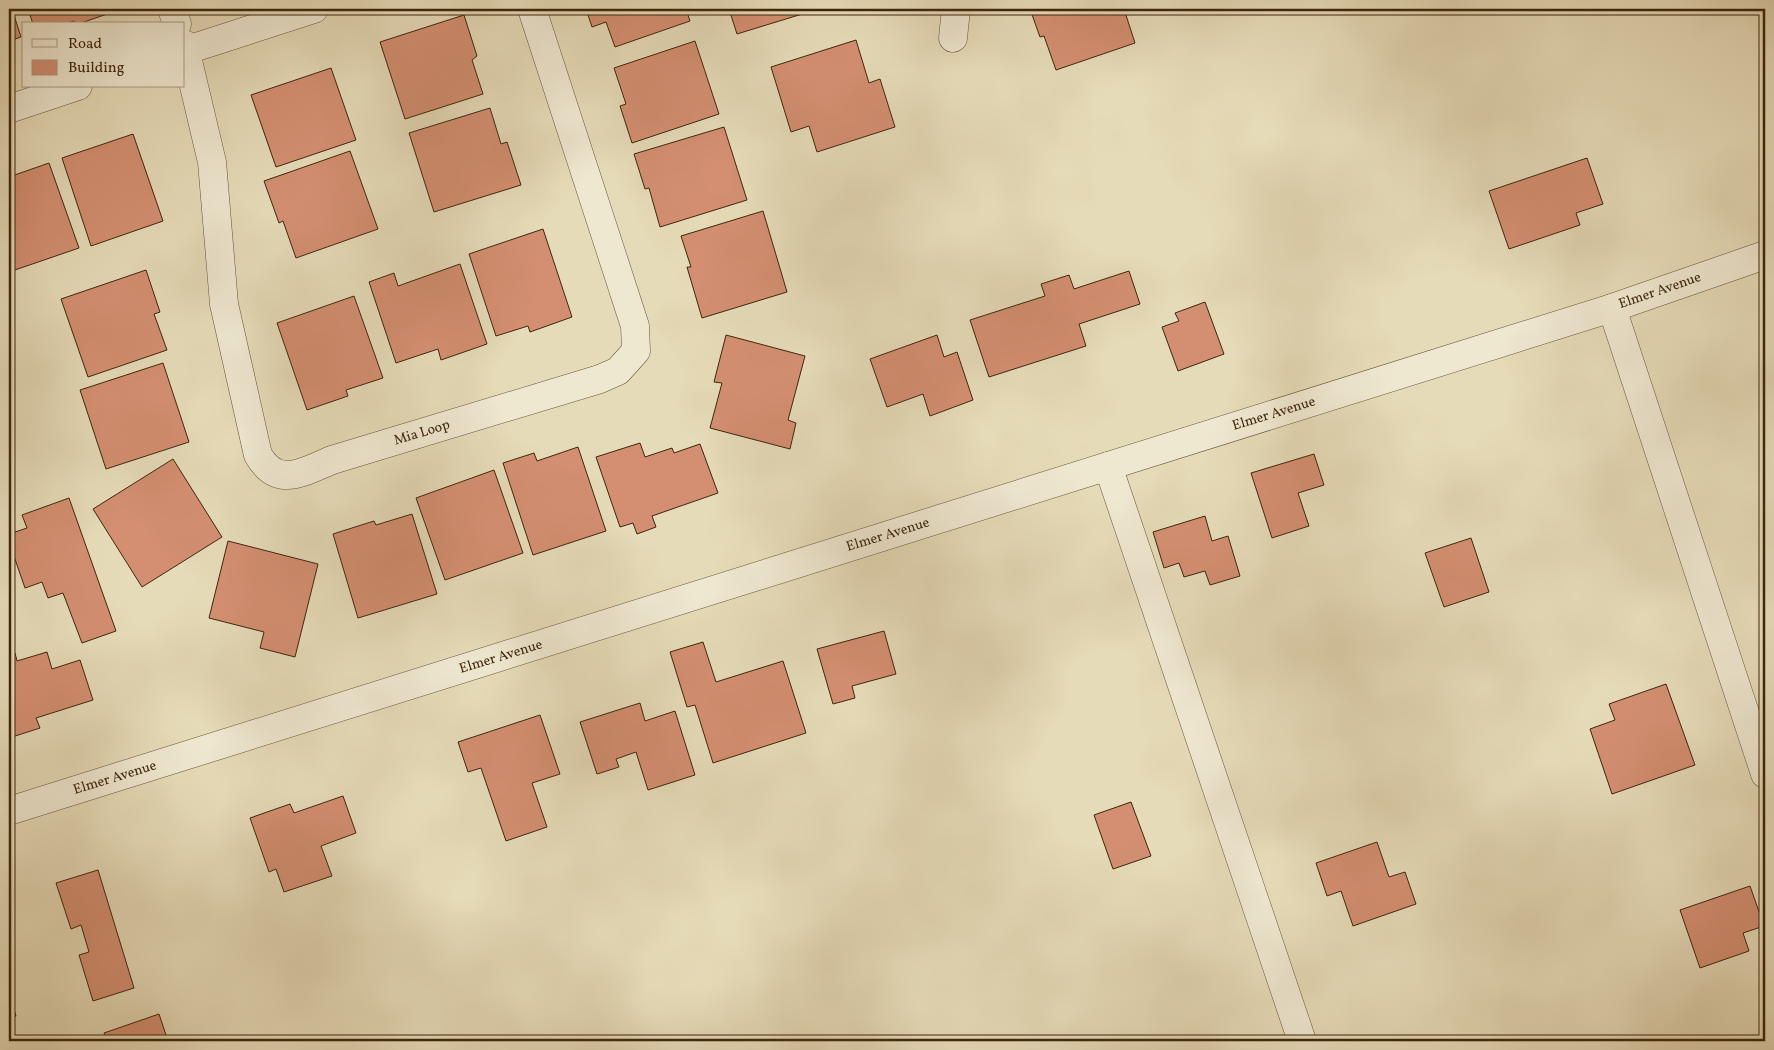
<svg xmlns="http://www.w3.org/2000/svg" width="1774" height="1050" viewBox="0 0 1774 1050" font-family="Vollkorn,serif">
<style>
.building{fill:#d48f72;stroke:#3d260b}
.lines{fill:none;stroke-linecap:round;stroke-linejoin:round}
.minor-casing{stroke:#675336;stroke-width:29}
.minor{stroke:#efe8d1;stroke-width:28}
.labels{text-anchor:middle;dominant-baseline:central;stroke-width:4.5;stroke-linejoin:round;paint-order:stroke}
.street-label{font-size:14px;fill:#3d260b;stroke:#efe8d1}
</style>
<rect width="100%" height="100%" fill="#e6dbb8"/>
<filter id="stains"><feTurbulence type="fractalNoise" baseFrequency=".004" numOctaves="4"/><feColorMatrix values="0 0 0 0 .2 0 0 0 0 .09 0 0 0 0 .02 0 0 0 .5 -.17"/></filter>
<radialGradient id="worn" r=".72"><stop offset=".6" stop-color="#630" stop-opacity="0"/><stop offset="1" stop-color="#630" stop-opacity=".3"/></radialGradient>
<g class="building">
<path d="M9,9H12L21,37L9,41Z"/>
<path d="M28,9H115L116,11L78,24H75L74,21L64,24H33Z"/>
<path d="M586,9H686L690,21L615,47L606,22L592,27Z"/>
<path d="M729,9H812V11L737,34Z"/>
<path d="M1030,9H1124L1135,43L1056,70L1044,36L1040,37Z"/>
<path d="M464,15L477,56L472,60L483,94L405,119L380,42Z"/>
<path d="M856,40L869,83L880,79L895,127L817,152L809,126L791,132L771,67Z"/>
<path d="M695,41L719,114L632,143L620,106L626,104L614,68Z"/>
<path d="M331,68L356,140L276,167L251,95Z"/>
<path d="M490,108L501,144L507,142L521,185L434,212L409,133Z"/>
<path d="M724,127L747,200L660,227L649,188L645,189L634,154Z"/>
<path d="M133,134L163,221L91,246L62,158Z"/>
<path d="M350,151L378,229L296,258L283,221L279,223L264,181Z"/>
<path d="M1587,158L1603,204L1576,213L1580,225L1509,249L1489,191Z"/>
<path d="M49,163L79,248L9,272V177Z"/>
<path d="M763,211L787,292L702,318L687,267H691L681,236Z"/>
<path d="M543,229L572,317L530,332L528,326L496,336L469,254Z"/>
<path d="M460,264L487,344L441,360L438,349L396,363L369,282L394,273L398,286Z"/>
<path d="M146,270L160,312L154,314L167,350L88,377L61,299Z"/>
<path d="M1129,271L1140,304L1079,324L1086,346L989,377L970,320L1045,296L1041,284L1069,275L1074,289Z"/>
<path d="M354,296L383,378L346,390L348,396L307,410L277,323Z"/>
<path d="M1205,302L1224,354L1178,371L1162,327L1179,321L1175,313Z"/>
<path d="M726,335L805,356L788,420L796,423L790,449L710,428L722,383L714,382Z"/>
<path d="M937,335L944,357L957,352L973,400L930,416L923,394L887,407L870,359Z"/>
<path d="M163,363L189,442L106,469L80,390Z"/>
<path d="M640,443L645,457L672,448L674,453L700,444L718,493L652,516L656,527L637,534L633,523L620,527L596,457Z"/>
<path d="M578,447L606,531L533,555L503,463L534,453L537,461Z"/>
<path d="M1314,454L1324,485L1298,493L1309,526L1272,538L1251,473Z"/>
<path d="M173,459L222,537L142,587L93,509Z"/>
<path d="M494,470L523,553L445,580L416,498Z"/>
<path d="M69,498L116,631L82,643L63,593L48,598L42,582L25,588L9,542V534L27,528L22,515Z"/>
<path d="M412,514L437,594L358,618L333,534L374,521L376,525Z"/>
<path d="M1205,516L1212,541L1228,536L1240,576L1210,585L1205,571L1184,577L1179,563L1164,568L1153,532Z"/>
<path d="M1471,538L1489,592L1444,607L1425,553Z"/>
<path d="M228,541L318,564L295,657L260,648L264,632L209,618Z"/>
<path d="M884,631L896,674L852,686L855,698L833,704L817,649Z"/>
<path d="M703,642L716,682L783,661L806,733L713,763L695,705L687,707L670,652Z"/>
<path d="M47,652L52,669L80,660L93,700L36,718L40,728L9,738V655L15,653L17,661Z"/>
<path d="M1666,684L1695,765L1612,794L1590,729L1615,720L1609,704Z"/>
<path d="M640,703L645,721L675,711L695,775L648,790L636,752L616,759L619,767L597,774L580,722Z"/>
<path d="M540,715L560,774L532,783L547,827L506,841L481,768L468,772L458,742Z"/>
<path d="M343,796L356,833L321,846L332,876L284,892L276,869L269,872L250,818L290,804L294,813Z"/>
<path d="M1131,802L1151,856L1113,869L1094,815Z"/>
<path d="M1377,842L1389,877L1405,872L1416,904L1353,926L1341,891L1327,896L1316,863Z"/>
<path d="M98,870L134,988L93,1001L79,955L89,952L81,925L71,929L56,883Z"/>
<path d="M1750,886L1764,926L1743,933L1749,951L1700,968L1680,910Z"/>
<path d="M9,995L16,1016L9,1018Z"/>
<path d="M159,1014L168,1041H107L104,1033Z"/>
</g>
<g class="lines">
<g class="minor-casing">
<g id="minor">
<path d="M172,9L177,24"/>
<path d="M953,38L956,9"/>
<path d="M184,44L212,162L224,304L258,455C278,489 303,472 332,460L600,379L618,371L636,351L635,326L532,9"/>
<path d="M184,51L314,9"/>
<path d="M9,109L78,86"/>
<path d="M1612,308L1765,774"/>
<path d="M1108,466L1302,1041"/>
<path d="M9,811L1612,308L1765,255"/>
</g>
</g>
<use href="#minor" class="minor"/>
</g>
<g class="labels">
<g class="street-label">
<text transform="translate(1660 291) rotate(-19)">Elmer Avenue</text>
<text transform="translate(1274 414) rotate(-17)">Elmer Avenue</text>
<text transform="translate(422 433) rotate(-17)">Mia Loop</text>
<text transform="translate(888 535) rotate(-17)">Elmer Avenue</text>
<text transform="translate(501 657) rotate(-17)">Elmer Avenue</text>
<text transform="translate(115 778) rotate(-17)">Elmer Avenue</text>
</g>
</g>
<rect width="1774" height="1050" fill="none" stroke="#e6dbb8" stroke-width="30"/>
<rect x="10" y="10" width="1754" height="1030" fill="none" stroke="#3d260b" stroke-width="2.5"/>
<rect x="15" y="15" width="1744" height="1020" fill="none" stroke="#3d260b"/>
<rect x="22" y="22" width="162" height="65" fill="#efe8d1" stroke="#a89a82"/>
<rect x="32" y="39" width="25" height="8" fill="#efe8d1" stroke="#a89a82"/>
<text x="68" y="48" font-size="15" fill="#3d260b">Road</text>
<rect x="32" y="60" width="25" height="15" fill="#d48f72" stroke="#a89a82"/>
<text x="68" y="72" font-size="15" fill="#3d260b">Building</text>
<rect width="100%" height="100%" filter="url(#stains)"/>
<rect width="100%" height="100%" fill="url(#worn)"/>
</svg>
